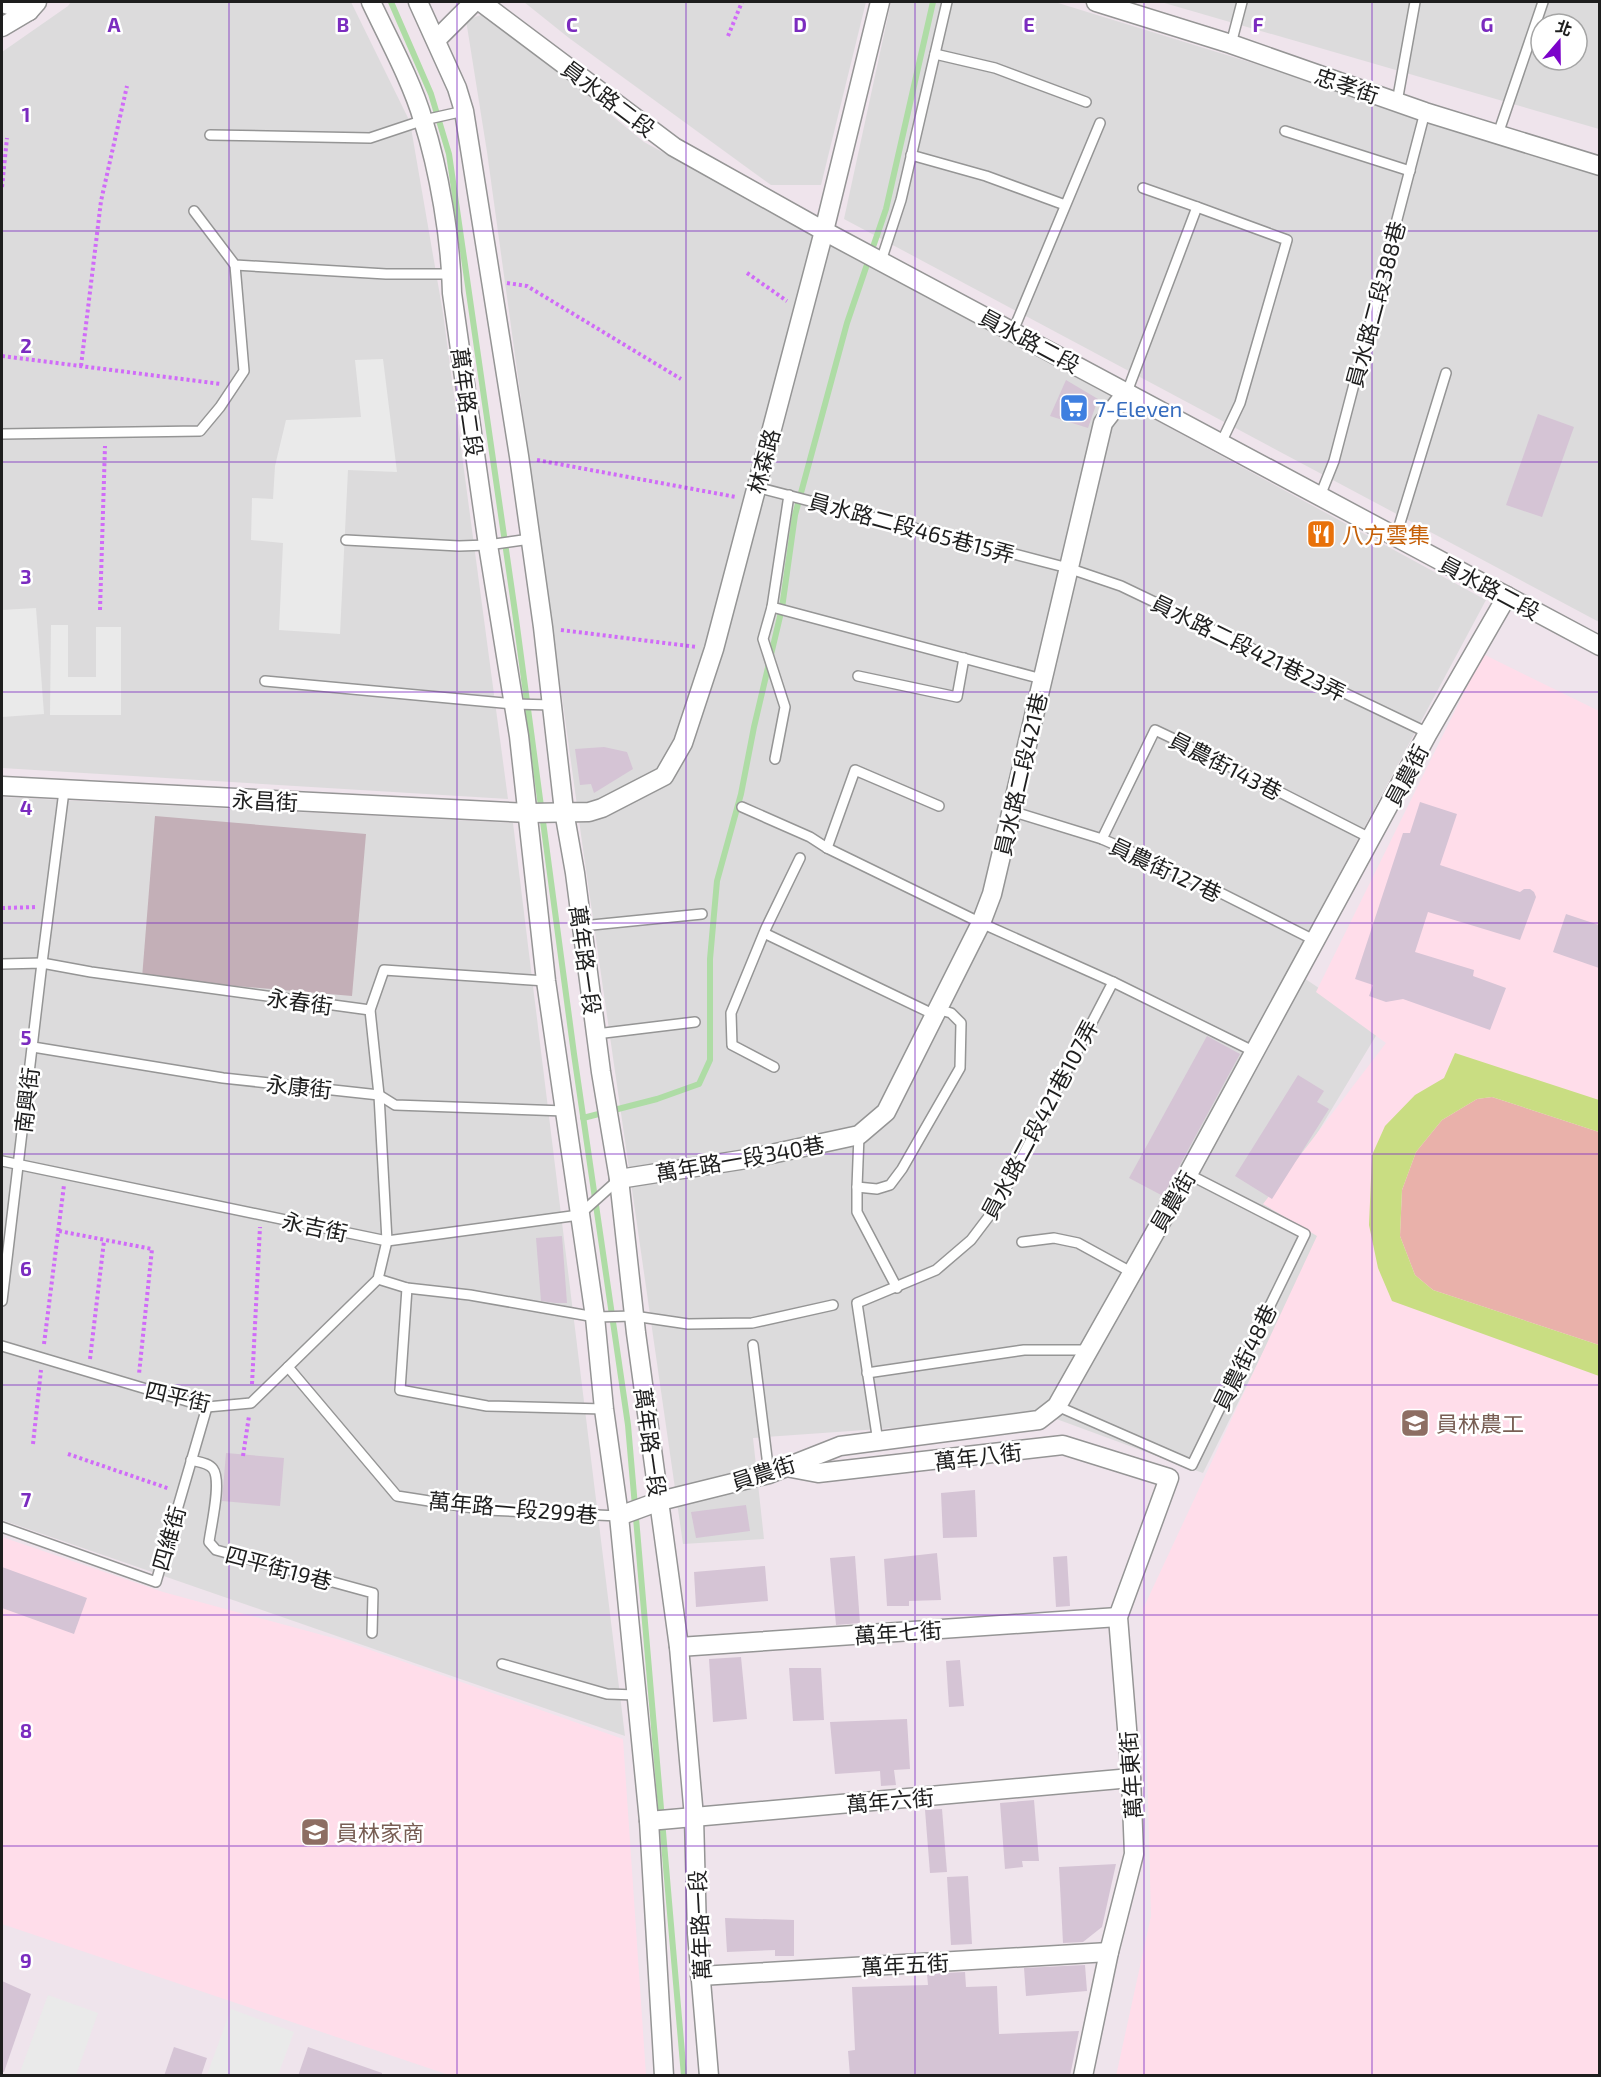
<svg xmlns="http://www.w3.org/2000/svg" width="1601" height="2077" viewBox="0 0 1601 2077" font-family="'Exo 2','Noto Sans TC',sans-serif">
<style>
.residential{fill:#dcdbdc;fill-rule:evenodd}
.education{fill:#ffddea}
.construction{fill:#c3afb7}
.grass{fill:#e9b1aa}
.pitch{fill:#c9dd82}
.parking{fill:#eaeaea}
.lines{fill:none;stroke-linecap:round;stroke-linejoin:round}
.stream{stroke:#aedca5;stroke-width:6}
.building{fill:#d5c4d5}
.service-casing{stroke:#959595;stroke-width:12}
.minor-casing{stroke:#959595;stroke-width:21}
.path{stroke:#d06bf8;stroke-width:4;stroke-dasharray:3 3;stroke-linecap:butt}
.service{stroke:#fff;stroke-width:9}
.minor{stroke:#fff;stroke-width:18}
.grid{fill:none;stroke:#7b2cbf;stroke-width:1.5;stroke-opacity:0.55}
.labels{text-anchor:middle;dominant-baseline:central;stroke-width:5;stroke-linejoin:round;paint-order:stroke}
.street-label{font-size:22px;fill:#1e1e1e;stroke:#fff}
.shop-label{font-size:22px;fill:#366cbe;stroke:#fff;text-anchor:start}
.food-label{font-size:22px;fill:#c56008;stroke:#fff;text-anchor:start}
.education-label{font-size:22px;fill:#785e54;stroke:#fff;text-anchor:start}
.grid-label{font-size:20px;text-anchor:middle;font-weight:bold;fill:#7b2cbf;stroke:#fff;stroke-width:5;stroke-linejoin:round;paint-order:stroke}
</style>
<rect width="100%" height="100%" fill="#efe4ec"/>
<g class="residential">
<path d="M71,2H351L410,122L443,313L508,799L2,768V52L68,6Z"/>
<path d="M524,2H866L821,185H771L569,38Z"/>
<path d="M891,2H1055L1599,170V622L844,219Z"/>
<path d="M1161,2H1599V129ZM1541,24H1577V60H1541Z"/>
<path d="M487,13L644,142L1486,600L1289,968L1380,1029L1277,1200L1323,1232L1203,1473L1051,1417L753,1438L764,1539L683,1544L582,842L487,152L466,20Z"/>
<path d="M2,797L513,823L625,1736L2,1520Z"/>
</g>
<g class="education">
<path d="M1483,654L1599,711V2075L1116,2076L1151,1916L1143,1609L1317,1236L1263,1204L1386,1043L1316,992Z"/>
<path d="M2,1537L163,1592L348,1642L623,1739L646,2075H449L2,1924Z"/>
</g>
<path class="construction" d="M155,816L366,834L352,996L142,978Z"/>
<path class="grass" d="M1492,1097L1599,1132V1345L1433,1290L1415,1275L1400,1236L1402,1190L1416,1152L1442,1120L1477,1099Z"/>
<path class="pitch" d="M1455,1053L1599,1100V1132L1492,1097L1477,1099L1442,1120L1416,1152L1402,1190L1400,1236L1415,1275L1433,1290L1599,1345V1376L1392,1301L1378,1268L1369,1225L1372,1155L1385,1126L1415,1095L1444,1078Z"/>
<g class="parking">
<path d="M383,359L397,472L348,470L340,634L279,630L283,543L251,540L252,498L273,499L275,466L286,420L361,417L355,360Z"/>
<path d="M36,608L44,714L2,717V610Z"/>
<path d="M51,625H68V677H96V627H121V715H50Z"/>
<path d="M48,1995L98,2013L76,2075H19Z"/>
<path d="M231,2009L294,2032L278,2075H207Z"/>
</g>
<g class="lines">
<g class="stream">
<path d="M391,2L431,94L449,154L516,619L574,1054L628,1425L684,2076"/>
<path d="M583,1118L657,1099L699,1084L710,1060V959L717,881L741,794L754,727L782,608L795,515L847,323L886,209L933,2"/>
</g>
</g>
<g class="building">
<path d="M1066,380L1098,399L1088,428L1050,416Z"/>
<path d="M1538,414L1574,427L1542,517L1506,505Z"/>
<path d="M604,747L627,752L633,769L594,793L591,784L580,785L575,749Z"/>
<path d="M1420,802L1457,814L1440,865L1520,892L1524,889H1530L1534,892L1536,897L1520,940L1428,912L1415,952L1474,970L1473,976L1506,988L1490,1030L1403,999L1386,1002L1369,996L1373,985L1355,979L1403,833H1410Z"/>
<path d="M1566,914L1599,925V968L1553,952Z"/>
<path d="M1207,1036L1240,1054L1163,1196L1129,1178Z"/>
<path d="M1298,1075L1324,1091L1317,1102L1329,1109L1272,1199L1235,1176Z"/>
<path d="M562,1236L567,1303H556L541,1301L536,1238Z"/>
<path d="M226,1453L284,1458L280,1506L222,1501Z"/>
<path d="M975,1490L977,1537L943,1538L941,1493Z"/>
<path d="M746,1505L750,1531L696,1538L691,1512Z"/>
<path d="M937,1553L941,1600L909,1601V1606H887L884,1559Z"/>
<path d="M855,1556L860,1623L836,1625L830,1558Z"/>
<path d="M1067,1556L1070,1606L1056,1607L1053,1557Z"/>
<path d="M765,1566L768,1601L696,1607L694,1572Z"/>
<path d="M2,1567L87,1598L74,1634L2,1608Z"/>
<path d="M741,1657L747,1719L713,1722L709,1659Z"/>
<path d="M960,1660L964,1706L949,1707L946,1661Z"/>
<path d="M789,1668H821L824,1720L793,1721Z"/>
<path d="M907,1719L910,1769L894,1770L896,1785L881,1786L880,1771L835,1774L830,1722Z"/>
<path d="M1034,1800L1039,1861H1022L1023,1867L1005,1869L1000,1803Z"/>
<path d="M942,1809L947,1872L930,1873L925,1810Z"/>
<path d="M1116,1864L1102,1927L1083,1942L1063,1943L1059,1867Z"/>
<path d="M968,1876L972,1944L951,1945L947,1877Z"/>
<path d="M725,1918L794,1920V1956H775V1950L727,1952Z"/>
<path d="M1085,1965L1087,1991L1026,1996L1024,1968Z"/>
<path d="M965,1972L966,1987L997,1986L999,2034L1079,2031L1070,2076H850L848,2051L855,2050L852,1987L928,1985L927,1974Z"/>
<path d="M2,1981L31,1994L4,2072H2Z"/>
<path d="M174,2047L207,2058L201,2076H164Z"/>
<path d="M308,2047L382,2073V2076H298Z"/>
</g>
<g class="lines">
<g class="service-casing">
<g id="service">
<path d="M1231,44L1242,2"/>
<path d="M935,54L995,68L1086,102"/>
<path d="M1397,102L1415,2"/>
<path d="M1285,131L1410,171"/>
<path d="M1498,134L1543,2"/>
<path d="M210,135L370,138L424,120L464,111"/>
<path d="M911,155L986,176L1065,205"/>
<path d="M1197,207L1287,240L1240,403L1221,443"/>
<path d="M194,211L235,265L386,274H451"/>
<path d="M881,261L901,200L947,2"/>
<path d="M1013,331L1100,123"/>
<path d="M1127,392L1197,207L1143,188"/>
<path d="M2,434L200,431L220,407L244,371L235,265"/>
<path d="M756,487L1068,568L1121,586L1428,733"/>
<path d="M1320,496L1334,461L1425,112"/>
<path d="M1396,536L1446,373"/>
<path d="M346,540L459,546L488,545L530,539"/>
<path d="M772,607L1042,679"/>
<path d="M858,676L957,697L964,658"/>
<path d="M265,681L514,704L552,705"/>
<path d="M775,759L785,707L763,639L772,607L789,495"/>
<path d="M742,807L810,837L827,848L981,923L1113,982L1255,1052"/>
<path d="M1011,811L1102,839L1187,876L1316,941"/>
<path d="M1102,839L1155,730L1191,747L1372,839"/>
<path d="M827,848L855,770L939,806"/>
<path d="M582,926L702,914"/>
<path d="M766,934L935,1015L944,1011L951,1013L961,1023L960,1068L902,1169L890,1185L877,1189L857,1187"/>
<path d="M2,964L42,963L91,972L370,1010"/>
<path d="M596,1034L695,1022"/>
<path d="M33,1047L223,1078L379,1095L395,1105L565,1111"/>
<path d="M774,1067L732,1045L731,1013L766,928L800,858"/>
<path d="M859,1135L857,1187V1212L897,1288"/>
<path d="M2,1161L387,1241L579,1215L618,1180"/>
<path d="M1022,1242L1054,1238L1078,1243L1131,1272"/>
<path d="M378,1279L407,1288L470,1295L595,1317L634,1316L688,1324L752,1323L833,1305"/>
<path d="M407,1288L400,1390L487,1406L604,1409"/>
<path d="M2,1301L42,963L64,791"/>
<path d="M753,1345L769,1474"/>
<path d="M2,1346L207,1407L251,1403L288,1367L378,1279L387,1241L379,1095L370,1010L384,970L546,981"/>
<path d="M288,1367L397,1496L487,1510L619,1516"/>
<path d="M867,1373L1024,1350H1088"/>
<path d="M1057,1406L1192,1465L1305,1234L1188,1174"/>
<path d="M878,1442L857,1303L936,1270L971,1240L996,1207L1113,982"/>
<path d="M191,1460C198,1462 209,1463 213,1469C222,1481 211,1526 209,1542L216,1550L373,1593L372,1633"/>
<path d="M2,1527L156,1582L207,1407"/>
<path d="M502,1664L607,1694L636,1695"/>
</g>
</g>
<g class="minor-casing">
<g id="minor">
<path d="M371,2C388,38 412,82 423,120C439,170 451,240 452,293L488,545L519,736L546,981L595,1317L604,1409L619,1516L649,1821L664,2076"/>
<path d="M418,2L457,88L464,111L519,456L543,627L564,811L575,873L601,1072L619,1179L636,1333L679,1647L694,1817L697,1933L709,2076"/>
<path d="M481,2L674,147L824,231L1600,646"/>
<path d="M1096,2L1231,44L1425,112L1600,166"/>
<path d="M2,3L29,11"/>
<path d="M2,27L29,11L37,2"/>
<path d="M436,40L474,2"/>
<path d="M2,786L529,813L589,812L602,808L664,776L683,743L714,649L824,231L880,2"/>
<path d="M619,1179L753,1158L859,1135L886,1112L981,923L992,894L1103,423L1127,392"/>
<path d="M786,1467L818,1473L1063,1445L1169,1478L1118,1617L1131,1778L1134,1854L1109,1952L1083,2076"/>
<path d="M619,1516L660,1501L769,1474L840,1446L1039,1420L1057,1406L1188,1174L1428,733L1507,596"/>
<path d="M679,1647L1118,1617"/>
<path d="M649,1821L1131,1778"/>
<path d="M700,1976L1109,1952"/>
</g>
</g>
<g class="path">
<path d="M728,36L742,2"/>
<path d="M2,187L7,138"/>
<path d="M747,273L787,301"/>
<path d="M507,283L527,286L681,379"/>
<path d="M2,356L221,384"/>
<path d="M81,366L101,201L127,86"/>
<path d="M537,460L736,497"/>
<path d="M100,610L105,446"/>
<path d="M561,630L697,647"/>
<path d="M2,908L37,907"/>
<path d="M59,1231L152,1249L139,1374"/>
<path d="M44,1344L64,1185"/>
<path d="M90,1359L104,1241"/>
<path d="M252,1384L260,1227"/>
<path d="M33,1444L41,1370"/>
<path d="M68,1454L170,1489"/>
<path d="M243,1456L249,1416"/>
</g>
<use href="#service" class="service"/>
<use href="#minor" class="minor"/>
</g>
<path class="grid" d="M229,2V2076M457,2V2076M686,2V2076M915,2V2076M1144,2V2076M1372,2V2076M2,231H1600M2,462H1600M2,692H1600M2,923H1600M2,1154H1600M2,1385H1600M2,1615H1600M2,1846H1600"/>
<defs>
<g id="supermarket-square" transform="scale(1.5)"><rect x="-9" y="-9" width="18" height="18" rx="4" fill="#3f7fe0" stroke="#fff"/><path d="M-6-5.5h2.5l.6 2H6L4.5 2H-2.5L-4.4-4H-6ZM-1.5 3.2a1.3 1.3 0 1 0 .1 0ZM3 3.2a1.3 1.3 0 1 0 .1 0Z" fill="#fff"/></g>
<g id="restaurant-square" transform="scale(1.5)"><rect x="-9" y="-9" width="18" height="18" rx="4" fill="#e8710a" stroke="#fff"/><path d="M-5-6h1v4h1v-4h1v4h1v-4h1v5L-1.5 .5V6h-2V.5L-5-1ZM5-6V6H3V1.5H1.5Q1.5-4 5-6Z" fill="#fff"/></g>
<g id="school-square" transform="scale(1.5)"><rect x="-9" y="-9" width="18" height="18" rx="4" fill="#8d6e63" stroke="#fff"/><path d="M0-5L7-2L0 1L-7-2ZM-4 1L0 2.5L4 1V4Q0 6-4 4Z" fill="#fff"/></g>
</defs>
<g fill-rule="evenodd">
<use href="#supermarket-square" x="1074" y="408"/>
<use href="#restaurant-square" x="1321" y="534"/>
<use href="#school-square" x="1415" y="1423"/>
<use href="#school-square" x="315" y="1832"/>
</g>
<g class="labels">
<g class="street-label">
<text transform="translate(1347 85) rotate(19)">忠孝街</text>
<text transform="translate(609 98) rotate(37)">員水路二段</text>
<text transform="translate(1375 304) rotate(-75)">員水路二段388巷</text>
<text transform="translate(1030 340) rotate(28)">員水路二段</text>
<text transform="translate(468 402) rotate(82)">萬年路二段</text>
<text transform="translate(763 461) rotate(-75)">林森路</text>
<text transform="translate(912 527) rotate(15)">員水路二段465巷15弄</text>
<text transform="translate(1490 587) rotate(28)">員水路二段</text>
<text transform="translate(1249 647) rotate(26)">員水路二段421巷23弄</text>
<text transform="translate(1226 765) rotate(27)">員農街143巷</text>
<text transform="translate(1020 774) rotate(-77)">員水路二段421巷</text>
<text transform="translate(1406 775) rotate(-62)">員農街</text>
<text transform="translate(265 800) rotate(3)">永昌街</text>
<text transform="translate(1166 869) rotate(25)">員農街127巷</text>
<text transform="translate(586 960) rotate(82)">萬年路一段</text>
<text transform="translate(300 1001) rotate(8)">永春街</text>
<text transform="translate(299 1086) rotate(6)">永康街</text>
<text transform="translate(26 1100) rotate(-83)">南興街</text>
<text transform="translate(1039 1119) rotate(-62)">員水路二段421巷107弄</text>
<text transform="translate(740 1158) rotate(-10)">萬年路一段340巷</text>
<text transform="translate(1172 1201) rotate(-60)">員農街</text>
<text transform="translate(315 1226) rotate(12)">永吉街</text>
<text transform="translate(1244 1357) rotate(-64)">員農街48巷</text>
<text transform="translate(178 1396) rotate(13)">四平街</text>
<text transform="translate(651 1442) rotate(82)">萬年路一段</text>
<text transform="translate(978 1456) rotate(-7)">萬年八街</text>
<text transform="translate(763 1472) rotate(-18)">員農街</text>
<text transform="translate(513 1507) rotate(5)">萬年路一段299巷</text>
<text transform="translate(168 1538) rotate(-74)">四維街</text>
<text transform="translate(279 1567) rotate(15)">四平街19巷</text>
<text transform="translate(898 1632) rotate(-4)">萬年七街</text>
<text transform="translate(1130 1775) rotate(-94)">萬年東街</text>
<text transform="translate(890 1800) rotate(-5)">萬年六街</text>
<text transform="translate(699 1925) rotate(-93)">萬年路一段</text>
<text transform="translate(905 1964) rotate(-3)">萬年五街</text>
</g>
<g class="shop-label">
<text x="1095" y="408">7-Eleven</text>
</g>
<g class="food-label">
<text x="1342" y="534">八方雲集</text>
</g>
<g class="education-label">
<text x="1436" y="1423">員林農工</text>
<text x="336" y="1832">員林家商</text>
</g>
</g>
<g class="grid-label">
<text x="114" y="32">A</text>
<text x="343" y="32">B</text>
<text x="572" y="32">C</text>
<text x="800" y="32">D</text>
<text x="1029" y="32">E</text>
<text x="1258" y="32">F</text>
<text x="1487" y="32">G</text>
<text x="26" y="122">1</text>
<text x="26" y="353">2</text>
<text x="26" y="584">3</text>
<text x="26" y="815">4</text>
<text x="26" y="1045">5</text>
<text x="26" y="1276">6</text>
<text x="26" y="1507">7</text>
<text x="26" y="1738">8</text>
<text x="26" y="1968">9</text>
</g>
<rect width="1601" height="2077" fill="none" stroke="#1e1e1e" stroke-width="6"/>
<g transform="translate(1559 42) rotate(20)"><circle r="28" fill="#ffffff" stroke="#a5a5a5" stroke-width="1.5"/>
<path d="M0-4.5L10 22L0 15L-10 22Z" fill="#7c02ca"/>
<text y="-9" font-size="16" font-weight="bold" text-anchor="middle" fill="#1e1e1e">北</text>
</g>
</svg>
